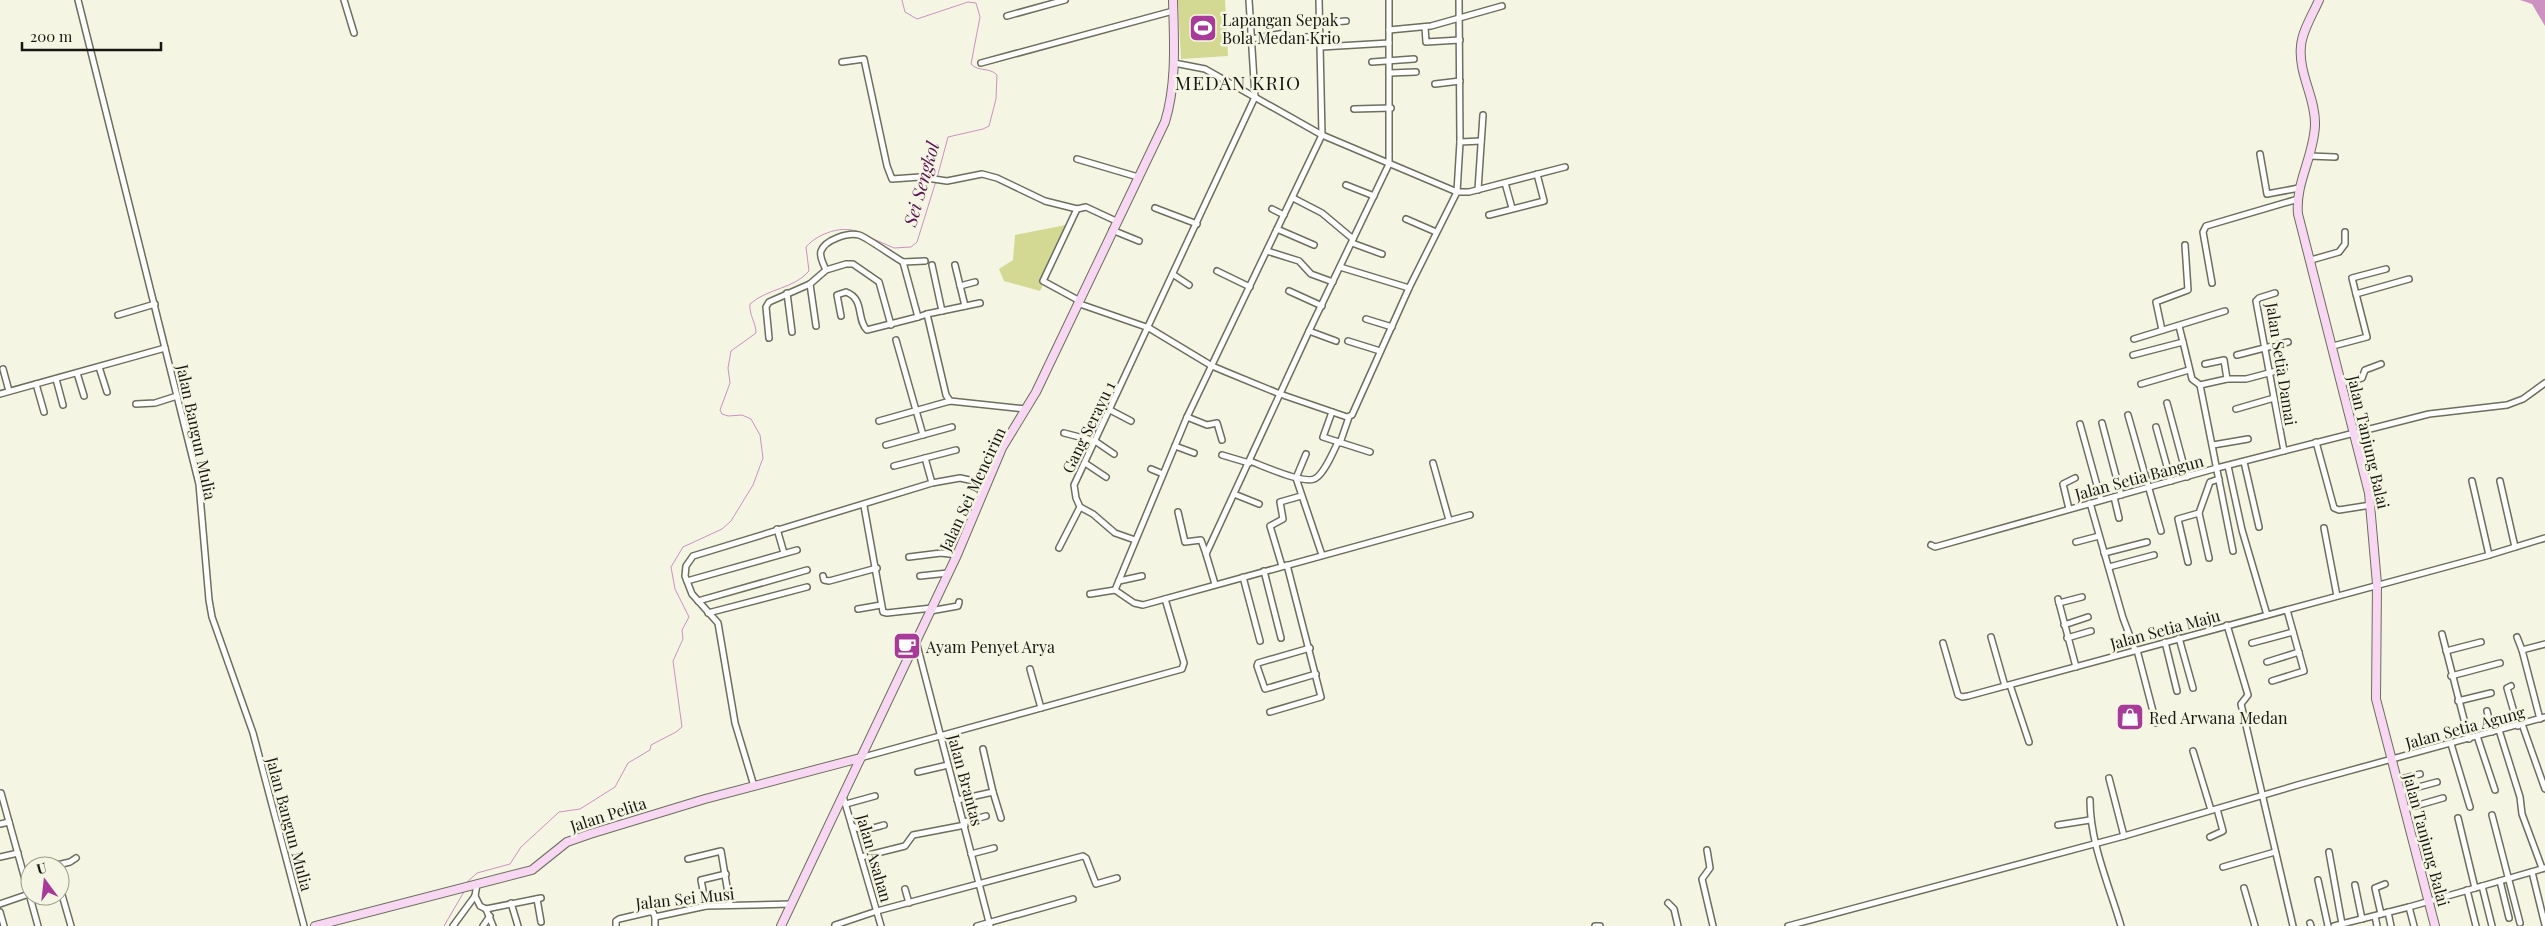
<svg xmlns="http://www.w3.org/2000/svg" width="2545" height="926" viewBox="0 0 2545 926" font-family="'Playfair Display',serif">
<style>
.green{fill:#d3d992}
.water{fill:#cd91c2}
.lines{fill:none;stroke-linecap:round;stroke-linejoin:round}
.stream{stroke:#cd91c2;stroke-width:1}
.street-casing{stroke:#6c6e5e;stroke-width:8}
.secondary-casing{stroke:#6c6e5e;stroke-width:10}
.street{stroke:#fff;stroke-width:5}
.secondary{stroke:#f8d7f3;stroke-width:8}
.labels{text-anchor:middle;dominant-baseline:central;stroke-width:5;stroke-linejoin:round;paint-order:stroke}
.poi-label{font-size:16px;fill:#161710;stroke:#f4f6e3;text-anchor:start}
.street-label{font-size:16px;fill:#161710;stroke:#f4f6e3}
.water-label{font-size:18px;font-style:italic;fill:#5c1554;stroke:#f4f6e3}
.quarter-label{font-size:19px;letter-spacing:1px;fill:#161710;stroke:#f4f6e3}
</style>
<rect width="100%" height="100%" fill="#f4f6e3"/>
<g class="green">
<path d="M1178,0H1225L1228,56L1181,59Z"/>
<path d="M1071,224L1040,291L1004,281L999,269L1013,260L1015,235Z"/>
</g>
<path class="water" d="M2520,0H2545V26L2532,4Z"/>
<g class="lines">
<g class="stream">
<path d="M902,0L905,12L917,19L968,2L976,3L980,17L971,64C978,72 990,67 997,75L996,99L989,126L983,129L948,137L937,178"/>
<path d="M869,237L894,248L911,247L917,242L936,181"/>
<path d="M465,884L477,873L510,864L521,847L559,812L580,809L615,787L628,763L650,750L651,745L676,732L682,727L673,661L683,639L682,630L689,617L675,589L671,567L683,547L722,529L731,521L753,485L763,458L760,435L751,419L742,415L728,416L722,414L720,410L730,383L728,368L731,351L756,333C756,322 749,316 750,304C768,288 794,289 809,271L806,247C818,233 844,224 861,233"/>
<path d="M444,926L465,890"/>
</g>
<g class="street-casing">
<g id="street">
<path d="M78,0L199,484L209,600L212,617L253,733L304,926"/>
<path d="M344,0L354,33"/>
<path d="M1319,0L1322,135L1187,417L1115,590L1134,603L1143,605L1470,515"/>
<path d="M1007,16L1065,0"/>
<path d="M1320,23L1346,21"/>
<path d="M1425,27L1426,42L1460,40"/>
<path d="M1389,30L1431,26L1502,6"/>
<path d="M1251,39L1285,33L1289,38L1321,36"/>
<path d="M1321,47L1389,43"/>
<path d="M842,62L864,59L887,166L892,179L920,177L947,181L982,174L997,178L1045,201L1077,209L1043,281L1078,300"/>
<path d="M1372,62L1414,59"/>
<path d="M981,63L1173,11"/>
<path d="M1174,63L1205,69L1322,135L1457,192H1469L1565,167"/>
<path d="M1390,73L1416,72"/>
<path d="M1435,84L1460,81"/>
<path d="M1354,109L1391,108"/>
<path d="M1460,142L1481,141"/>
<path d="M2260,154L2267,194L2299,188"/>
<path d="M2309,156L2335,157"/>
<path d="M1077,159L1138,177"/>
<path d="M1505,183L1512,208"/>
<path d="M1346,185L1374,196"/>
<path d="M1478,190L1483,115"/>
<path d="M1293,198L1322,213L1353,239"/>
<path d="M1155,208L1197,224"/>
<path d="M1077,209L1086,207L1116,221"/>
<path d="M1272,209L1284,215"/>
<path d="M1489,215L1544,201L1537,174"/>
<path d="M1406,219L1436,232"/>
<path d="M1277,229L1314,245"/>
<path d="M1112,230L1139,241"/>
<path d="M1352,243L1382,254"/>
<path d="M1267,251L1299,261L1311,274L1333,282"/>
<path d="M2311,260L2339,252L2345,244V232"/>
<path d="M903,262L925,261"/>
<path d="M932,265L942,311"/>
<path d="M955,265L965,306"/>
<path d="M1340,267L1409,288"/>
<path d="M826,270C824,265 819,257 821,251C825,240 848,232 859,235C866,237 894,257 903,262L918,317L927,314L946,395L950,401"/>
<path d="M1217,271L1250,287"/>
<path d="M1174,275L1189,285"/>
<path d="M2212,283L2203,232L2206,226L2298,199"/>
<path d="M810,284L816,326"/>
<path d="M960,286L975,282"/>
<path d="M1289,291L1322,306"/>
<path d="M787,293L792,332"/>
<path d="M2275,293L2259,298L2256,301L2284,451"/>
<path d="M2356,294L2352,278L2386,269"/>
<path d="M1077,303L1149,328L1212,366L1236,376L1280,394L1347,417L1352,415L1409,288L1457,192L1460,142L1459,0"/>
<path d="M927,314L980,303"/>
<path d="M118,315L155,304"/>
<path d="M841,316L837,295L846,292C865,299 856,319 867,330L918,317"/>
<path d="M1366,319L1392,327"/>
<path d="M2179,326L2183,342"/>
<path d="M2162,330L2156,302L2188,290L2185,245"/>
<path d="M1309,331L1336,341"/>
<path d="M769,338L766,307L769,302L810,284L826,270L846,264H853L879,282L891,325"/>
<path d="M2134,339L2225,311"/>
<path d="M896,340L923,435"/>
<path d="M1348,341L1380,351"/>
<path d="M2333,346L2367,337L2356,294L2409,279"/>
<path d="M2133,355L2183,342L2192,379L2200,385"/>
<path d="M2237,355L2288,342"/>
<path d="M2205,364L2224,360L2227,379L2200,385L2233,551"/>
<path d="M99,367L107,392"/>
<path d="M3,369L9,391"/>
<path d="M77,373L84,396"/>
<path d="M56,379L63,405"/>
<path d="M2227,379H2246L2284,369"/>
<path d="M2342,383L2362,378L2365,370L2381,364"/>
<path d="M36,384L44,412"/>
<path d="M2141,384L2189,370"/>
<path d="M0,394L165,348"/>
<path d="M2167,403L2187,477"/>
<path d="M136,404L155,403L177,396"/>
<path d="M2236,409L2274,398"/>
<path d="M1110,410L1131,421"/>
<path d="M1332,412L1323,437L1370,452"/>
<path d="M2128,415L2161,531"/>
<path d="M1187,417L1207,425L1217,423L1222,440"/>
<path d="M879,421L950,401L1026,409"/>
<path d="M2102,423L2121,495"/>
<path d="M2080,424L2101,500"/>
<path d="M2156,427L2171,481"/>
<path d="M1064,433L1095,441L1114,454"/>
<path d="M2316,442L2334,508L2339,510L2371,505"/>
<path d="M1340,443L1349,417"/>
<path d="M886,445L952,427"/>
<path d="M2213,445L2248,439"/>
<path d="M1175,446L1194,453"/>
<path d="M1306,454L1296,478L1322,555"/>
<path d="M1222,455L1249,463"/>
<path d="M925,458L932,483"/>
<path d="M1250,461C1261,465 1306,486 1316,478C1325,472 1333,452 1338,442"/>
<path d="M2244,462L2259,527"/>
<path d="M1085,463L1106,477"/>
<path d="M1433,463L1449,520"/>
<path d="M894,466L956,450"/>
<path d="M2228,466L2242,530L2267,615"/>
<path d="M1151,469L1163,474"/>
<path d="M2472,481L2489,555"/>
<path d="M2500,481L2515,547"/>
<path d="M1234,494L1259,504"/>
<path d="M2114,497L2119,518"/>
<path d="M2090,503L2123,618L2135,650"/>
<path d="M864,506L883,612L887,613L932,608"/>
<path d="M2069,509L2063,484L2075,478"/>
<path d="M1178,512L1185,542L1201,540L1206,554"/>
<path d="M2199,513L2209,558"/>
<path d="M2324,528L2337,596"/>
<path d="M777,529L784,553"/>
<path d="M1135,540L1115,533L1093,514L1080,507L1076,498L1074,485L1255,97L1249,0"/>
<path d="M2076,542L2099,536"/>
<path d="M1931,545L1935,547L2217,468L2429,414L2507,405L2523,399L2545,383"/>
<path d="M1059,548L1080,507"/>
<path d="M2104,553L2147,542"/>
<path d="M909,557L941,553L957,555"/>
<path d="M2188,562L2178,519L2199,513L2210,482L2219,479"/>
<path d="M1282,566L1270,526L1283,519L1280,502L1301,496"/>
<path d="M2109,567L2154,555"/>
<path d="M1264,571L1281,638"/>
<path d="M823,576L824,580L829,581L877,568"/>
<path d="M920,576L948,573"/>
<path d="M1243,577L1260,641"/>
<path d="M687,581L797,550"/>
<path d="M1119,581L1142,576"/>
<path d="M1215,584L1206,554L1309,331L1389,164V0"/>
<path d="M1090,594L1115,590"/>
<path d="M2058,599L2076,667"/>
<path d="M698,601L807,570"/>
<path d="M2059,603L2082,597"/>
<path d="M858,609L881,605"/>
<path d="M930,611L958,606L959,602"/>
<path d="M708,613L807,587"/>
<path d="M2064,625L2088,617"/>
<path d="M2227,625L2248,695L2241,704L2293,926"/>
<path d="M2442,634L2469,739"/>
<path d="M1991,637L2005,686"/>
<path d="M2517,637L2522,650"/>
<path d="M2067,638L2091,631"/>
<path d="M2179,638L2193,688"/>
<path d="M916,641L990,926"/>
<path d="M2165,642L2177,691"/>
<path d="M1943,643L1958,695L1962,697L1968,696L2486,556L2545,538"/>
<path d="M2252,643L2293,632"/>
<path d="M1310,648L1258,663L1257,666L1265,689L1316,674"/>
<path d="M2137,650L2156,723"/>
<path d="M2446,651L2481,642"/>
<path d="M2267,662L2299,652"/>
<path d="M1030,669L1041,708"/>
<path d="M2451,676L2500,663"/>
<path d="M2272,681L2304,671L2287,610"/>
<path d="M2010,685L2029,742"/>
<path d="M2511,686L2507,688L2518,726"/>
<path d="M2458,701L2491,693"/>
<path d="M2487,711L2492,732"/>
<path d="M1270,712L1321,697L1287,565"/>
<path d="M2540,719L2522,650L2545,644"/>
<path d="M2522,724L2545,789"/>
<path d="M2499,730L2520,797L2522,814L2542,868"/>
<path d="M2477,736L2495,790"/>
<path d="M2451,744L2470,807"/>
<path d="M2193,751L2211,810"/>
<path d="M860,758L1182,669L1184,663L1165,599"/>
<path d="M918,772L948,765"/>
<path d="M2109,778L2124,836"/>
<path d="M2398,780L2420,774"/>
<path d="M754,786L735,723L718,623L692,594L685,576L686,566L693,556L932,483L960,478L974,481L989,479"/>
<path d="M993,792L1001,818"/>
<path d="M2400,792L2437,782"/>
<path d="M1,793L38,926"/>
<path d="M843,796L881,926"/>
<path d="M957,800L993,792L983,749"/>
<path d="M2090,800C2090,843 2109,885 2121,926"/>
<path d="M846,804L875,796"/>
<path d="M2405,809L2443,798"/>
<path d="M2492,815L2520,923"/>
<path d="M2458,818L2475,888"/>
<path d="M964,822L986,816"/>
<path d="M0,824L9,822"/>
<path d="M2058,825L2090,820"/>
<path d="M852,826C862,832 873,828 884,825"/>
<path d="M2210,837L2223,831L2217,809"/>
<path d="M1707,850L1710,868L1702,879L1713,926"/>
<path d="M2329,852L2342,924"/>
<path d="M971,854L994,848"/>
<path d="M0,857L18,853"/>
<path d="M861,857L905,846L913,835L965,825"/>
<path d="M688,859L721,851L730,905"/>
<path d="M53,866L70,862L76,858"/>
<path d="M2223,867L2275,852"/>
<path d="M2532,872L2545,925"/>
<path d="M2318,880L2328,926"/>
<path d="M2500,881L2509,918"/>
<path d="M2355,885L2362,919"/>
<path d="M2482,886L2492,926"/>
<path d="M60,888L71,926"/>
<path d="M2244,888L2255,926"/>
<path d="M905,889L909,903"/>
<path d="M2467,890L2476,926"/>
<path d="M475,896L480,906L486,909L541,898"/>
<path d="M537,899L541,922"/>
<path d="M511,903L518,926"/>
<path d="M1668,903L1674,909L1678,926"/>
<path d="M0,904L29,894"/>
<path d="M706,906L701,880L726,874"/>
<path d="M2409,907L2414,926"/>
<path d="M486,909L493,926"/>
<path d="M0,912L4,926"/>
<path d="M2388,912L2391,926"/>
<path d="M2381,914L2375,888L2385,884"/>
<path d="M2375,916L2377,926"/>
<path d="M655,917V926"/>
<path d="M2310,923L2311,926"/>
<path d="M835,925L877,911L1083,856L1086,858L1096,884L1117,878"/>
<path d="M453,926L475,896L477,884"/>
<path d="M483,926L490,916"/>
<path d="M616,926V921L619,919L649,912H653L655,917L706,906L792,904"/>
<path d="M977,926L1073,899"/>
<path d="M1595,926H1600"/>
<path d="M1788,926L2124,836L2301,784L2545,717"/>
<path d="M2334,926L2409,907L2545,868"/>
</g>
</g>
<g class="secondary-casing">
<g id="secondary">
<path d="M2319,0C2313,14 2302,31 2301,46C2298,74 2316,98 2315,125C2314,156 2295,183 2298,214L2369,493L2377,584L2376,699L2435,926"/>
<path d="M315,926L532,870L567,842L590,834L705,799L860,758"/>
<path d="M781,926L957,555L1002,448L1036,392L1165,122C1177,83 1174,40 1173,0"/>
</g>
</g>
<use href="#street" class="street"/>
<use href="#secondary" class="secondary"/>
</g>
<defs>
<g id="stadium-square" transform="scale(1.4375)"><rect x="-9" y="-9" width="18" height="18" rx="4" fill="#a83b9a" stroke="#f4f6e3"/><path d="M0-5a6.5 5 0 1 0 0 10a6.5 5 0 1 0 0-10ZM-3.5-1.8h7v3.6h-7Z" fill="#fff"/></g>
<g id="cafe-square" transform="scale(1.4375)"><rect x="-9" y="-9" width="18" height="18" rx="4" fill="#a83b9a" stroke="#f4f6e3"/><path d="M-5.5-4.5H6V0H3Q3 3.5 0 3.5H-2.5Q-5.5 3.5-5.5 0ZM3-3.2v2h1.7v-2ZM-6 4.5H4V6H-6Z" fill="#fff"/></g>
<g id="shop-square" transform="scale(1.4375)"><rect x="-9" y="-9" width="18" height="18" rx="4" fill="#a83b9a" stroke="#f4f6e3"/><path d="M-5-2.5h2.3a2.7 3.5 0 0 1 5.4 0H5L5.5 6h-11ZM-1.5-2.5h3a1.5 2.3 0 0 0-3 0Z" fill="#fff"/></g>
</defs>
<g fill-rule="evenodd">
<use href="#stadium-square" x="1203" y="28"/>
<use href="#cafe-square" x="907" y="646"/>
<use href="#shop-square" x="2130" y="717"/>
</g>
<g class="labels">
<g class="poi-label">
<text x="1222" y="19">Lapangan Sepak<tspan x="1222" dy="18">Bola Medan Krio</tspan></text>
<text x="926" y="646">Ayam Penyet Arya</text>
<text x="2149" y="717">Red Arwana Medan</text>
</g>
<g class="street-label">
<text transform="translate(2282 364) rotate(81)">Jalan Setia Damai</text>
<text transform="translate(1088 427) rotate(-64)">Gang Serayu 1</text>
<text transform="translate(197 432) rotate(78)">Jalan Bangun Mulia</text>
<text transform="translate(2369 442) rotate(77)">Jalan Tanjung Balai</text>
<text transform="translate(2139 477) rotate(-15)">Jalan Setia Bangun</text>
<text transform="translate(972 489) rotate(-65)">Jalan Sei Mencirim</text>
<text transform="translate(2165 629) rotate(-15)">Jalan Setia Maju</text>
<text transform="translate(2465 727) rotate(-15)">Jalan Setia Agung</text>
<text transform="translate(966 780) rotate(75)">Jalan Brantas</text>
<text transform="translate(608 814) rotate(-18)">Jalan Pelita</text>
<text transform="translate(290 824) rotate(75)">Jalan Bangun Mulia</text>
<text transform="translate(2427 840) rotate(75)">Jalan Tanjung Balai</text>
<text transform="translate(875 858) rotate(74)">Jalan Asahan</text>
<text transform="translate(685 898) rotate(-6)">Jalan Sei Musi</text>
</g>
<g class="water-label">
<text transform="translate(921 184) rotate(-74)">Sei Sengkol</text>
</g>
<g class="quarter-label">
<text x="1238" y="82">MEDAN KRIO</text>
</g>
</g>
<g transform="translate(45 881) rotate(345)"><circle r="24" fill="#f4f6e3" stroke="#9b9d8f"/>
<path d="M0-4L9 19L0 12L-9 19Z" fill="#a83b9a"/>
<text y="-8" font-size="14" font-weight="bold" text-anchor="middle" fill="#161710">U</text>
</g>
<path d="M22 42v8h139v-8" fill="none" stroke="#161710" stroke-width="2.5"/>
<text x="30" y="42" font-size="15" fill="#161710" stroke="#f4f6e3" stroke-width="4" paint-order="stroke">200 m</text>
</svg>
